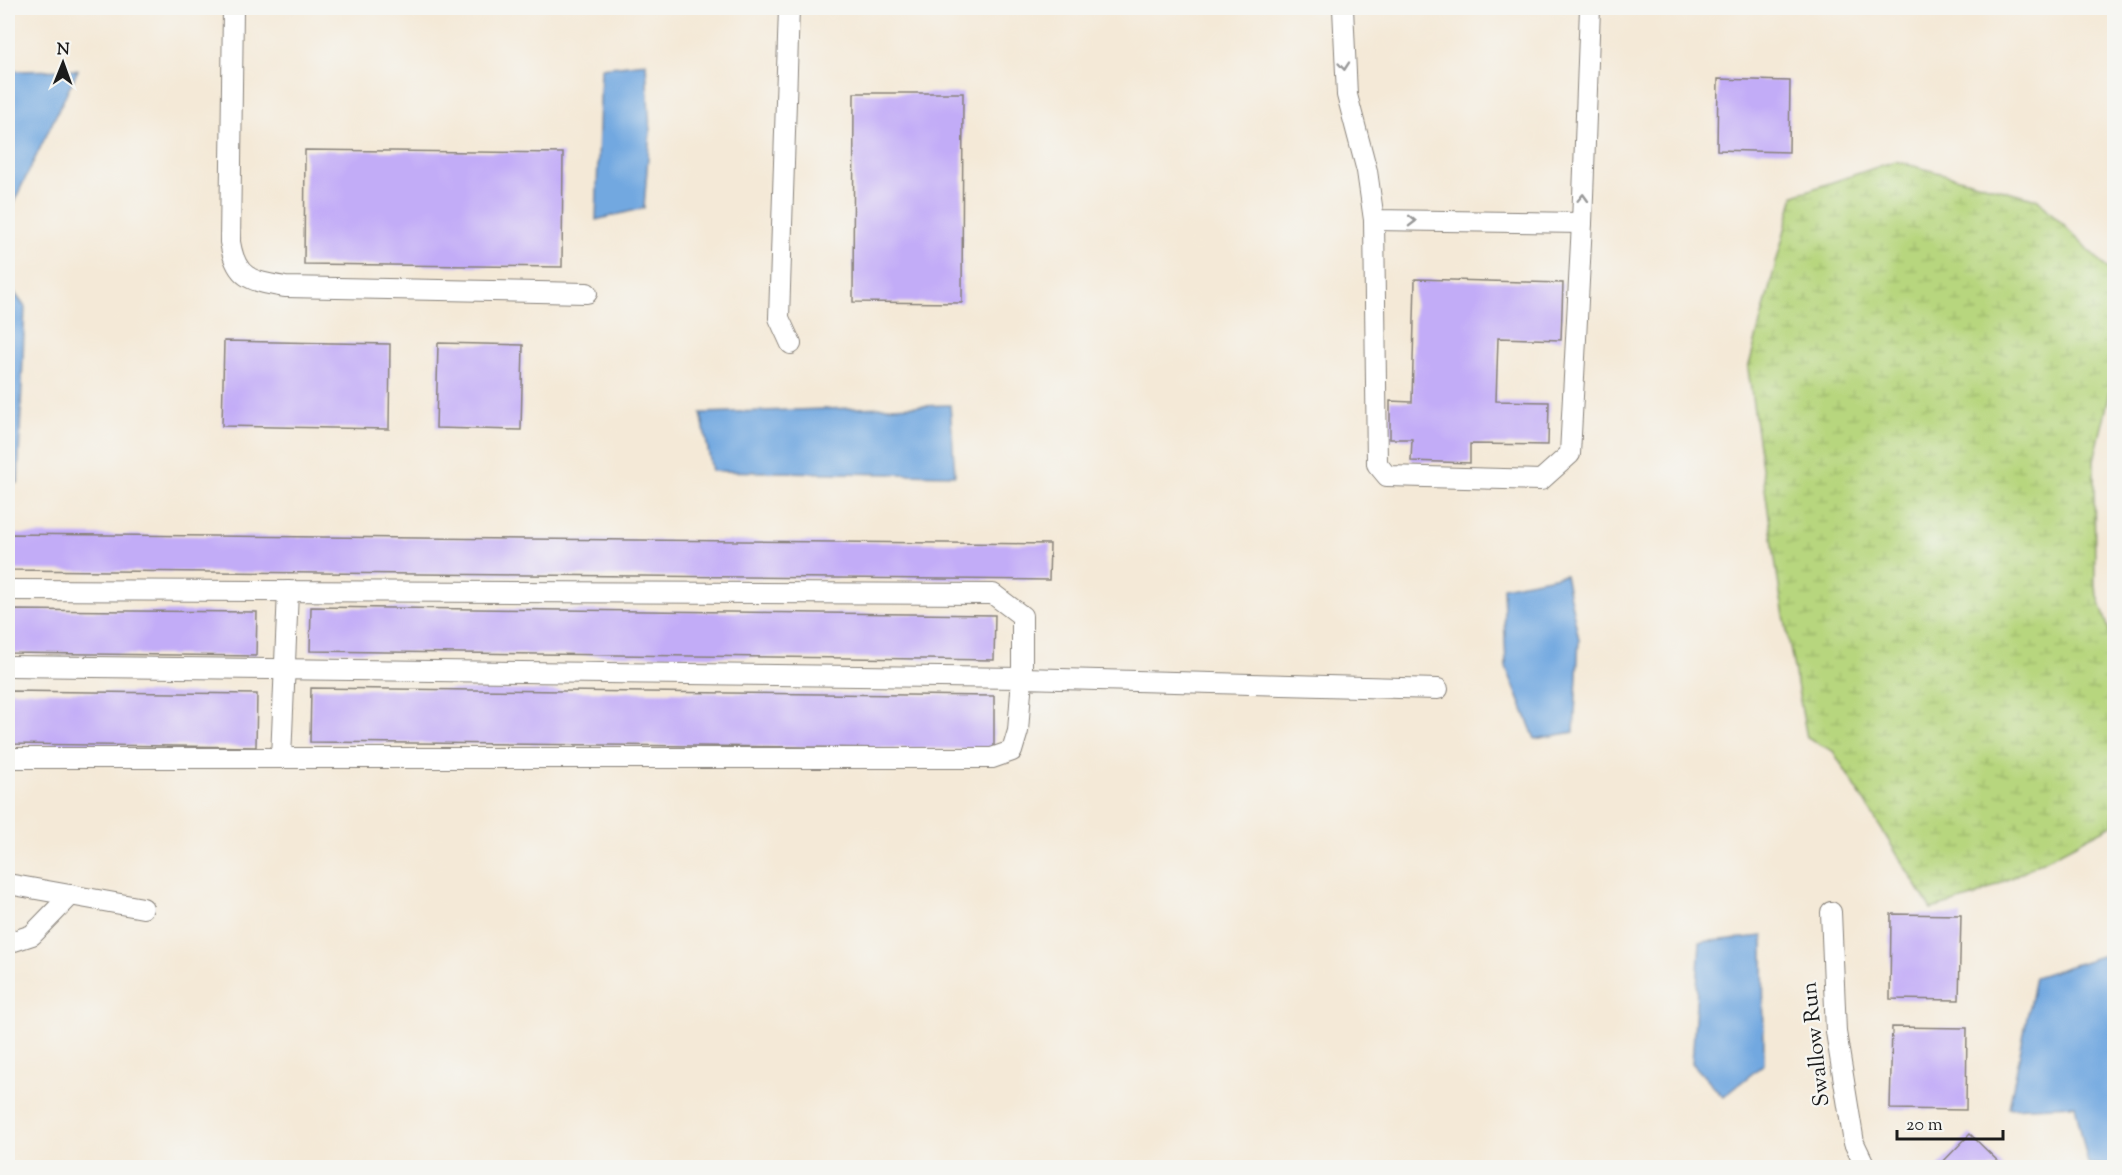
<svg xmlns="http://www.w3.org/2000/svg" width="2122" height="1175" viewBox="0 0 2122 1175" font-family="'Sorts Mill Goudy',serif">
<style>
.wetland{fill:url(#wetland-marsh);stroke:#6a794d;stroke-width:1.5}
.water{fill:#72a8e0;stroke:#47627e;stroke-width:1.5}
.building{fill:#c2acf7}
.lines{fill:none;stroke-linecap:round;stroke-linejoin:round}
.lane-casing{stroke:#88827a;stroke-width:22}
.lane{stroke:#fff;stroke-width:20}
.oneway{stroke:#999}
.labels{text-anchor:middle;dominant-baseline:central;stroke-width:4.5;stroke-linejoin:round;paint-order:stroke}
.street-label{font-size:22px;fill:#1c1c1c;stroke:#f6f6f2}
</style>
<defs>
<pattern id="wetland-marsh" width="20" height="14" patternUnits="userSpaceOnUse" patternTransform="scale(1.5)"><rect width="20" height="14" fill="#b7d67e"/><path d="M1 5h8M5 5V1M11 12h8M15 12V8" fill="none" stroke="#9db76c"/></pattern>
</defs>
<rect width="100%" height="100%" fill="#f6f6f2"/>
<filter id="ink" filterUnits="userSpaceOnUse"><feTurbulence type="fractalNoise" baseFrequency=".0167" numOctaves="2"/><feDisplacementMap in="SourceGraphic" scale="12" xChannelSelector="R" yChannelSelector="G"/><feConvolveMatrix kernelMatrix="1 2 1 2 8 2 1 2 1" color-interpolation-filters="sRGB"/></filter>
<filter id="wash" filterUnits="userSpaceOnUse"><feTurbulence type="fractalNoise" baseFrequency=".008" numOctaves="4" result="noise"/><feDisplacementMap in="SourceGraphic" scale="24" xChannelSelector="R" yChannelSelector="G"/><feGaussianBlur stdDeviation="1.35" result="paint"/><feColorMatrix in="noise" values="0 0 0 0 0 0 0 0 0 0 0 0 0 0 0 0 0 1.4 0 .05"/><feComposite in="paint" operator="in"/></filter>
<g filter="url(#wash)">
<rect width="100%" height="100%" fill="#f4e9d7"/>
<path class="wetland" d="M1895,161L2037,199L2111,272L2114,310V376L2094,460L2095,587L2114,645V824L1976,896L1931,909L1833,751L1807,738L1780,594L1748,369L1794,195Z"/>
<g class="water">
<path d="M646,63L650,131L644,208L596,220L601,68Z"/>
<path d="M78,70L8,214V71Z"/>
<path d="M8,284L25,307L18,483L8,482Z"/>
<path d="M950,405L955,475L712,471L701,413Z"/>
<path d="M1565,575L1579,639L1574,732L1535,739L1506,667L1503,587Z"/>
<path d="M1763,936L1764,1064L1723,1097L1692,1063L1700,942Z"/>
<path d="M2114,952V1167L2088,1164L2075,1105L2009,1108L2035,977Z"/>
</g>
<g id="blocks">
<g class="building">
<path d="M1718,79L1790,81L1789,152L1717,150Z"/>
<path d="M854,93H963L962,303L853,302Z"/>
<path d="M305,150L563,153L562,267L304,264Z"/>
<path d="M1415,279L1563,283L1561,340L1498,338L1496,401L1549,402L1548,445L1470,444V463L1411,461L1412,439H1390V401L1412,402Z"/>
<path d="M224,341L390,344L389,429L222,426Z"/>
<path d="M438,343L523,345L521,430L436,428Z"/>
<path d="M8,534L1050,544L1049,580L8,570Z"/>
<path d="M311,607L995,615L994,660L310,651Z"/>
<path d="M8,610L257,612L256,656L8,653Z"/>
<path d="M311,688L994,696V749L310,742Z"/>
<path d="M8,691L257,694L256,747L8,744Z"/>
<path d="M1891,914L1961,915L1959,1000L1890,999Z"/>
<path d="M1892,1027L1967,1028L1966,1110L1890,1109Z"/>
<path d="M1970,1134L2005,1168H1937Z"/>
</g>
</g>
</g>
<g filter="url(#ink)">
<use href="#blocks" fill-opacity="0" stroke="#88827a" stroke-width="1.5"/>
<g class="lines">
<g class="lane-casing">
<g id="lane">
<path d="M233,8L230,242C236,279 251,281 285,287L587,293"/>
<path d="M789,8L779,318L791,344"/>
<path d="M1343,8L1347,95L1367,171L1374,220L1582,223L1590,8"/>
<path d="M1374,220L1377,464L1387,476L1541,480L1570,454L1582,223"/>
<path d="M8,590L993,594L1022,616V678L8,666"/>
<path d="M8,758H992L1012,751L1018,731L1022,678L1438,689"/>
<path d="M281,758L288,591"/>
<path d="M8,884L143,908"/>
<path d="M1831,912L1836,1032L1854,1143L1866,1168"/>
<path d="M8,943L32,935L71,895"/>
</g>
</g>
<use href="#lane" class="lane"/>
</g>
<defs><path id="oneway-chevron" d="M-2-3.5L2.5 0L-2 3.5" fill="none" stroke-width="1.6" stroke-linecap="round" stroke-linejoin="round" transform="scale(1.5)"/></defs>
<g class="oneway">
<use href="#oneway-chevron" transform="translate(1344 66) rotate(85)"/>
<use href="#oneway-chevron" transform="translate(1583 198) rotate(-88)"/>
<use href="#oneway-chevron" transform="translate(1412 221) rotate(1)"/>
</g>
</g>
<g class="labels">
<g class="street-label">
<text transform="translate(1817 1044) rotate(-96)">Swallow Run</text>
</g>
</g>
<rect width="2122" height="1175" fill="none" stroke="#f6f6f2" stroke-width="30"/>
<g transform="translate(63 63) rotate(1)" stroke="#f6f6f2" stroke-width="4.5" paint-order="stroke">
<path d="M0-4.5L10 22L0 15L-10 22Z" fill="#1c1c1c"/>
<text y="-9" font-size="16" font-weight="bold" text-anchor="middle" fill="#1c1c1c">N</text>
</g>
<path d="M1897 1130v9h106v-9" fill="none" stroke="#1c1c1c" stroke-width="3"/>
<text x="1906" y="1130" font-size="18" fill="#1c1c1c" stroke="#f6f6f2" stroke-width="4.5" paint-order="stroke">20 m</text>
</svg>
